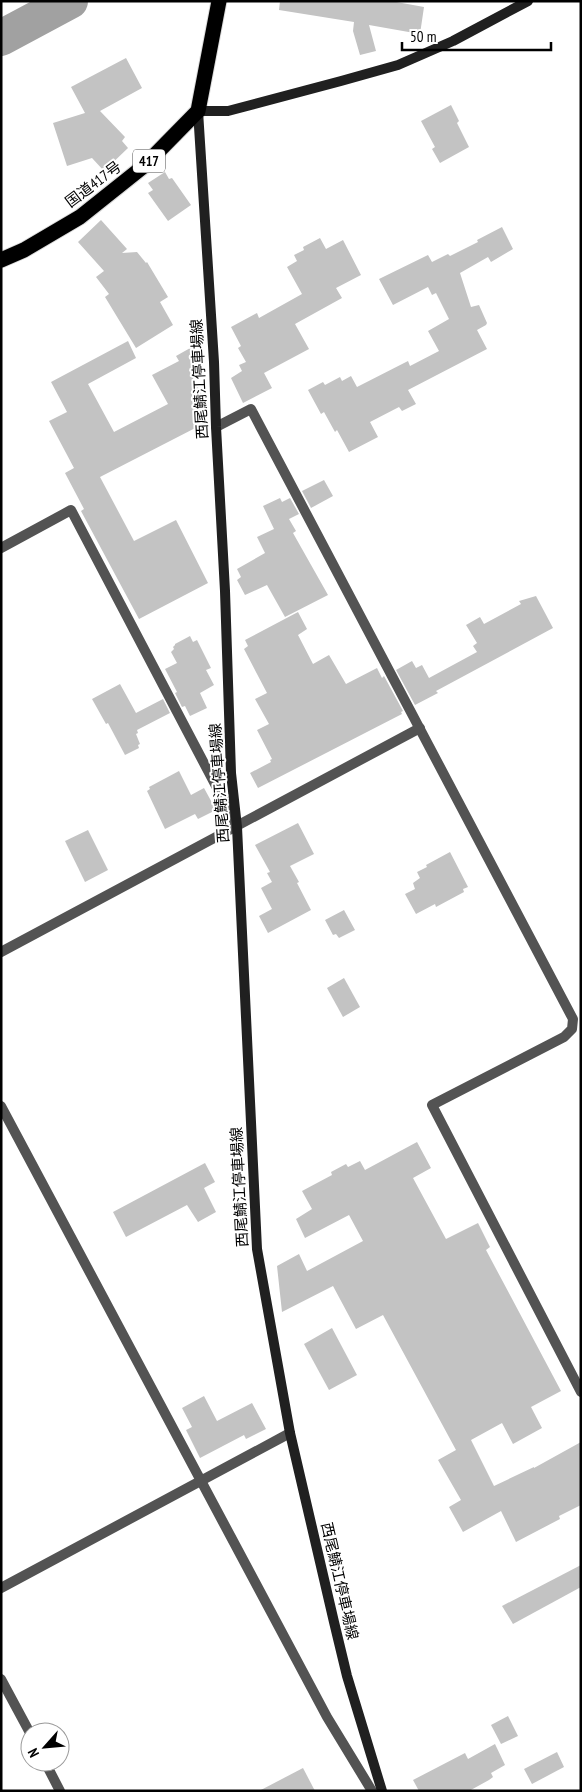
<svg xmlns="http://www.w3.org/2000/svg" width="582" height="1792" viewBox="0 0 582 1792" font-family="'PT Sans Narrow','Noto Sans JP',sans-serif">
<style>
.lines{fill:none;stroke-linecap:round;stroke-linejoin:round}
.river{stroke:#a1a1a1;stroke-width:36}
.building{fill:#c3c3c3}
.highway-casing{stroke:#dbdbdb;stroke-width:17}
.street{stroke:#535353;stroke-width:10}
.secondary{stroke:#202020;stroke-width:10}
.highway{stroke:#000;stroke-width:15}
.labels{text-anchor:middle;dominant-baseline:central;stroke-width:4;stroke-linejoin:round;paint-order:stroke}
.shield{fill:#fff;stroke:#4c4c4c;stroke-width:1}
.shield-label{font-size:14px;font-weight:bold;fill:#000}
.street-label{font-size:15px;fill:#000;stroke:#fff}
</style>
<rect width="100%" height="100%" fill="#fff"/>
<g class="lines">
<path class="river" d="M1,38L70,1"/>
</g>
<g class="building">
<path d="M280,1H391L424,7L420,34L369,25L376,51L360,55L353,31L354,22L279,10Z"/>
<path d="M126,58L142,88L100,111L125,137L122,141L128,148L104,171L92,158L67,166L53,123L85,113L71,87Z"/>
<path d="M451,105L459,121L457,123L469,147L440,163L432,149L435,147L421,121Z"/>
<path d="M165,172L169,179L172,178L191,205L168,221L148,193L153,190L148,183Z"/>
<path d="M101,220L127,249L122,253L137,252L146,263L147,262L168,297L160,302L173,325L136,348L105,297L109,294L96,277L104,271L78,242Z"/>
<path d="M502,227L513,249L491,262L488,257L460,273L471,307L479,305L487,323L486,325L477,330L487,349L408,390L416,404L402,411L399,407L370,422L378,437L349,452L337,430L335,432L324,412L321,414L308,390L323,382L325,385L340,377L342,381L351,376L357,387L408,361L410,366L439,351L428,331L449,319L436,293L432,295L428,287L393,305L379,279L428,255L432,262L448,254L450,256L478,242L477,240Z"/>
<path d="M320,238L326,249L343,240L361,275L336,288L342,298L295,324L309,349L264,373L272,388L243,403L231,378L242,371L239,365L246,362L238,348L241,346L231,327L257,313L259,318L302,294L287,267L297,261L294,255L304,250L303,247Z"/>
<path d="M128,341L136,358L88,384L114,432L168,404L152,375L179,361L176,356L192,347L200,363L189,370L202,395L198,398L204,408L199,411L205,423L100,477L134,541L176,520L208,583L139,619L81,511L84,509L65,473L74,468L49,421L67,412L51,382Z"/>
<path d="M324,480L333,496L311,508L302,491Z"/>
<path d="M280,498L282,502L290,498L299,514L289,519L296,531L293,533L328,595L285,617L267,585L245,595L237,580L241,577L237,569L265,553L257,537L274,529L263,506Z"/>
<path d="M536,596L553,628L436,691L438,693L415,705L396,670L412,661L416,668L422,665L429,678L477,652L473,646L477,643L466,625L480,617L484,624L521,604L519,601Z"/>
<path d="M298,612L307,629L298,635L313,664L329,655L346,684L377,668L382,678L384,676L403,711L401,712L402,714L258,788L250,773L271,762L270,760L272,759L257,730L269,724L255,699L267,693L244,649L248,646L245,640Z"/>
<path d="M190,636L193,642L197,640L211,668L206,670L214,685L200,693L207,708L190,716L185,706L182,707L175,693L177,692L165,669L177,663L171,652L174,649L173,647L175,645V644Z"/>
<path d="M120,684L136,713L163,699L170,713L137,730L138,733L136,734L140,744L138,745L139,748L125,755L108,723L106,724L92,699Z"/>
<path d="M179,771L191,795L204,788L216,810L198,819L195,814L165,829L147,791L150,789L149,787Z"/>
<path d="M298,823L314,854L290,866L299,882L297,883L311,910L268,933L259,916L272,909L261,888L272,882L267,873L270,872L255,845Z"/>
<path d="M88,830L108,870L85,882L65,841Z"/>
<path d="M450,852L468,887L463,889L464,892L436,907L435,904L416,914L405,894L415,889L413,883L420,878L417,872L427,867L426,865Z"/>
<path d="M344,910L355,930L339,938L336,934L333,935L325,920Z"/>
<path d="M344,978L360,1007L343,1017L327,988Z"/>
<path d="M417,1142L431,1168L413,1178L446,1239L478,1223L490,1247L486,1250L561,1391L531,1407L542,1428L513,1444L502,1423L471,1440L494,1486L534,1467V1468L581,1442V1505L559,1516L560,1519L516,1542L501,1511L463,1532L449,1507L461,1500L438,1460L456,1450L383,1315L356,1329L333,1286L282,1312L277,1266L299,1254L307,1271L363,1241L349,1215L305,1238L296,1219L312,1209L302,1191L332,1175L331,1172L346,1164L348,1167L360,1161L365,1170Z"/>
<path d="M205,1163L215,1182L204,1188L216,1212L198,1222L187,1205L126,1237L113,1212Z"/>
<path d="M332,1328L357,1375L329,1390L304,1344Z"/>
<path d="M204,1396L217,1421L252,1403L266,1429L246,1439L244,1435L200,1458L186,1430L192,1427L182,1408Z"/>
<path d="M581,1565V1587L513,1624L502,1606Z"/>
<path d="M508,1716L518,1736L501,1744L491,1725Z"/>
<path d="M495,1744L505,1765L491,1773L493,1777L489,1780L469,1791H419L413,1780L465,1753L468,1759Z"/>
<path d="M557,1752L564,1767L532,1784L524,1769Z"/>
<path d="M303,1768L315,1791H259Z"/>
</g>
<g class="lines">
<g class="highway-casing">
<path id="highway" d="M1,260L24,250L80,217L144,166L198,111L219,1"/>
</g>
<g class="street">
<path d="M216,427L251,409L573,1019L572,1029L564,1037L432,1105L581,1392"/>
<path d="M1,548L71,510L237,826"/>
<path d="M1,952L420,728"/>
<path d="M1,1106L327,1717L372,1791"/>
<path d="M1,1588L290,1433"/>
<path d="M1,1679L30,1733"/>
<path d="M45,1762L60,1791"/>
</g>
<path class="secondary" d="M382,1791L347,1676L334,1622L290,1433L257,1249L237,827L231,773L225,591L216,427L214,362L198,111H228L341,81L398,65L453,41L528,1"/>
<use href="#highway" class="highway"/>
</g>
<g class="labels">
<rect class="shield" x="133" y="149.5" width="32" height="23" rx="4"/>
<g class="shield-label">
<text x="149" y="161">417</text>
</g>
<g class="street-label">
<text transform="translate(93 184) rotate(-37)">国道417号</text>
<text transform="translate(199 379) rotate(-93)">西尾鯖江停車場線</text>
<text transform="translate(219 783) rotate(-94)">西尾鯖江停車場線</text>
<text transform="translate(239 1187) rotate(-93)">西尾鯖江停車場線</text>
<text transform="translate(340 1581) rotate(77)">西尾鯖江停車場線</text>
</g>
</g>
<rect width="582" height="1792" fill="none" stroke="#000000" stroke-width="5"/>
<g transform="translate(45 1747) rotate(243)"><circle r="24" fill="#ffffff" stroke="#999999"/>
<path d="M0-4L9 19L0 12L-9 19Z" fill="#000000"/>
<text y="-8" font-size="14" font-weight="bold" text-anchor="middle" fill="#000000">N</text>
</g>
<path d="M402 42v8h149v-8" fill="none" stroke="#000000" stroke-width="2.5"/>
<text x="410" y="42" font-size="15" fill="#000000" stroke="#ffffff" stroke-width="4" paint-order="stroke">50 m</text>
</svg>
